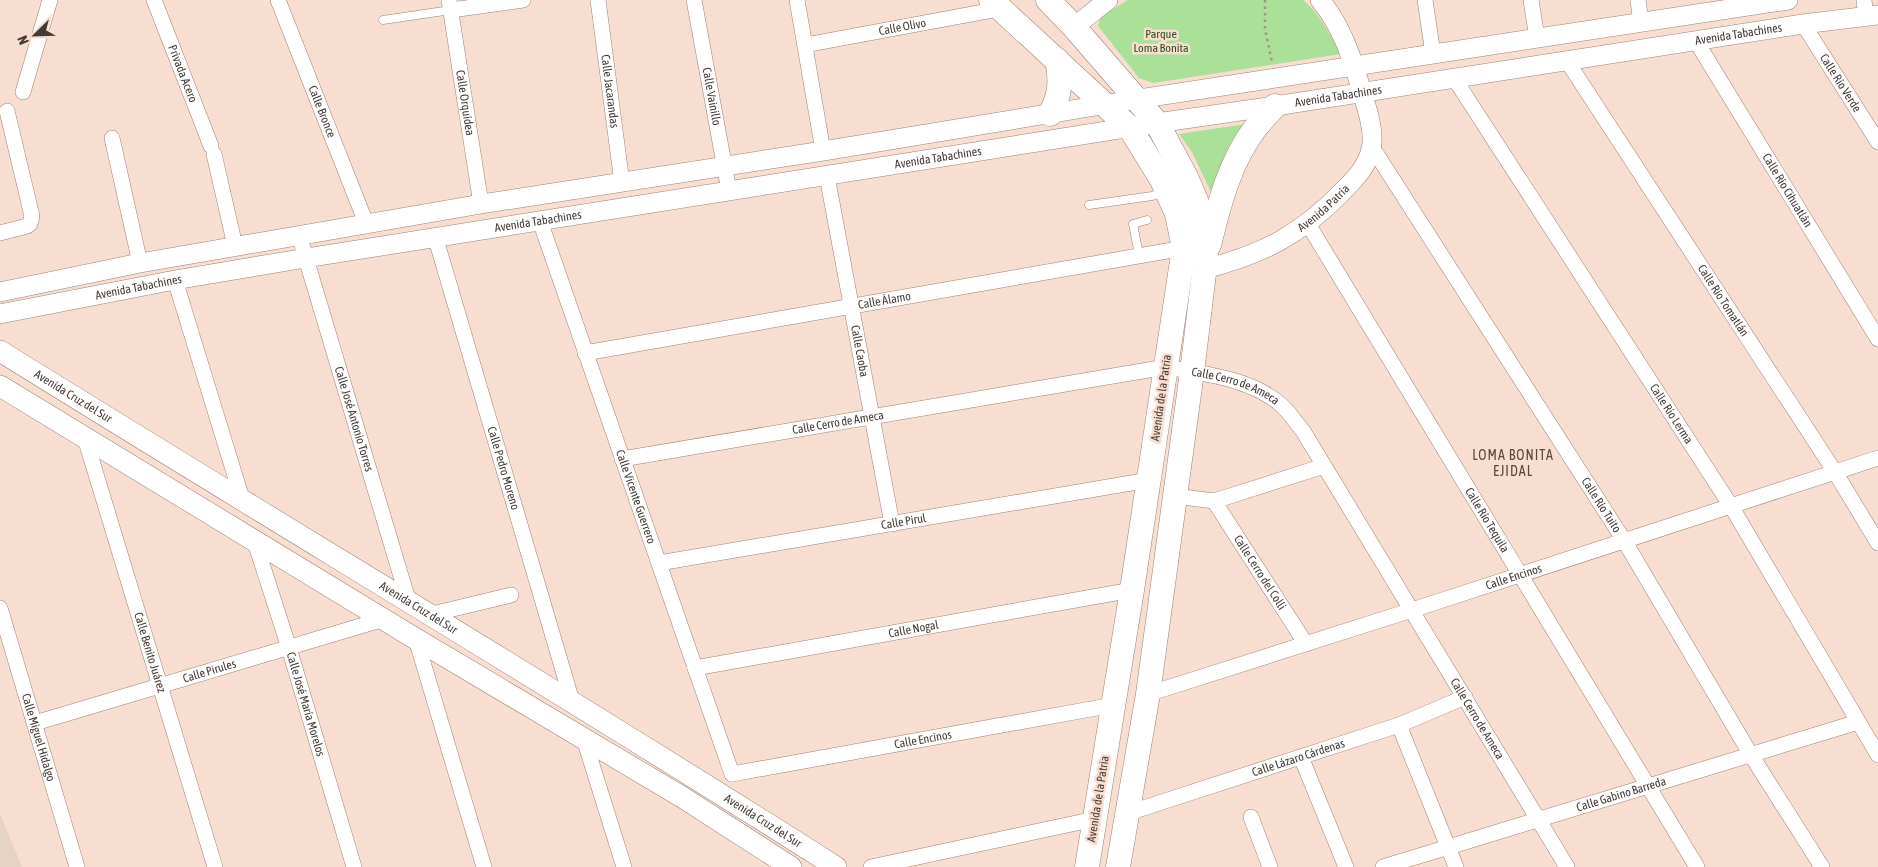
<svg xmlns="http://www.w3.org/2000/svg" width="1878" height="867" viewBox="0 0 1878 867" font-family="'Asap Condensed',sans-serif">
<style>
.education{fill:#e6d3c3}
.green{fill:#abe099}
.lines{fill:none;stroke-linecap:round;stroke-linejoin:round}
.service-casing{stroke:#9a8376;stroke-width:9}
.minor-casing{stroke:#9a8376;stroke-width:16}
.tertiary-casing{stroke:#9a8376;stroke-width:20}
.secondary-casing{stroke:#9a8376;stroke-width:22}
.primary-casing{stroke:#9a8376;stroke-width:25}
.path{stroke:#a39187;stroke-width:2.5;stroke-dasharray:2.5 4;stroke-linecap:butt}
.service{stroke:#fff;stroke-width:8}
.minor{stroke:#fff;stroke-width:15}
.tertiary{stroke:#fff;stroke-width:19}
.secondary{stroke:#fff;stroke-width:21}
.primary{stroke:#fff;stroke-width:24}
.labels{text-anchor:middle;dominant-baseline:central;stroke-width:5;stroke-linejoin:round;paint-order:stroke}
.street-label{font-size:12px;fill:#443a35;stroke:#f8ded0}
.park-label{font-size:12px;fill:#294f19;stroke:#f8ded0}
.neighbourhood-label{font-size:14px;letter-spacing:1px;fill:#5b473b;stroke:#f8ded0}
</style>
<rect width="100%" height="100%" fill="#f8ded0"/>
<path class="education" d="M0,814L22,867H0Z"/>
<g class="green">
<path d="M1128,0H1303C1320,13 1330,36 1341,54L1153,83L1139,78L1098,26L1101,16Z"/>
<path d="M1253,123L1213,196L1192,152L1179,134Z"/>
</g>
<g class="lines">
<g class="service-casing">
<g id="service">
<path d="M383,20L451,10"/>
<path d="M1089,205L1152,196L1165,191"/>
<path d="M1139,255L1133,224L1147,220"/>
</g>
</g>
<g class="minor-casing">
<g id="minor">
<path id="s1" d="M154,0L211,146"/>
<path id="s2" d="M278,0L366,223"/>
<path id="s3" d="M449,0L481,204"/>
<path id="s4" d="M598,0L622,183"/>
<path id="s5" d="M694,0L729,191"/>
<path d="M797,0L823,151"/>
<path d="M1425,0L1433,54"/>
<path d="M1531,0L1537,38"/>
<path d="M1638,0L1641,23"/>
<path d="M1864,0L1866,16"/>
<path d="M451,10L523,0"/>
<path id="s6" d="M1803,24L1878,142"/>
<path id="s7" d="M1696,41L1878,339"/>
<path id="s8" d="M805,45L999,9"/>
<path id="s9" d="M1567,61L1835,472L1878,543"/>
<path id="s10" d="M1454,78L1731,506L1878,755"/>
<path d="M23,92L50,0"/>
<path d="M112,138L140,263"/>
<path id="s11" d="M1372,147L1625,542L1751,755L1822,867"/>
<path d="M214,154L235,246"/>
<path id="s12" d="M827,176L892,524"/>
<path id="s13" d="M540,221L732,774"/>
<path id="s14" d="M1308,224L1697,867"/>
<path d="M0,233L27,226L30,224L32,216L7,111"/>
<path id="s15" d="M299,235L409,603"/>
<path id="s16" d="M435,236L572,701"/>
<path d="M175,280L243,502"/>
<path id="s17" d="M585,353L1184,248"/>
<path id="s18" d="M85,438L215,867"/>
<path id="s19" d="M622,459L1166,367C1203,374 1250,378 1280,404C1289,411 1295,422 1303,431L1567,867"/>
<path d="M1175,496L1214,501L1324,466"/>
<path id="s20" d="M1214,501L1306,644"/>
<path id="s21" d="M255,542L289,648L354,867"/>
<path id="s22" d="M659,563L1149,480"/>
<path id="s23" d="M0,608L77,867"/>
<path d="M428,615L511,595"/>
<path d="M416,639L484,867"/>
<path id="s24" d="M695,668L1132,590"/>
<path id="s25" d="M1148,694L1412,610L1878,458"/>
<path id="s26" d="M35,723L384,619"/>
<path d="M1399,725L1456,867"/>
<path d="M584,739L624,867"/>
<path d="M1301,757L1346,867"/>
<path id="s27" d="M732,774L1113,705"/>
<path id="s28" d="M1128,813L1399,725L1465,697"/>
<path d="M1251,817L1270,867"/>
<path d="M871,867L1095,819"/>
<path id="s29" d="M1383,867L1858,722"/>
</g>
</g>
<g class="tertiary-casing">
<g id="tertiary">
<path d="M1074,27L1108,0"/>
<path id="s30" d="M1205,269C1263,254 1300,235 1342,192C1355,179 1367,167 1371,149C1376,131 1364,100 1359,82C1350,52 1340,24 1320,0"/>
<path d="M0,292L140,263L481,204L823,151L1138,99L1788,0"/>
<path id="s31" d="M0,314L175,280L306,258L1157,123L1275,106L1803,24L1878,15"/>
</g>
</g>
<g class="secondary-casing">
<g id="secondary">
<path id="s32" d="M0,351C278,524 560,691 836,867"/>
<path d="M0,386L416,639L682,797L791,867"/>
</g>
</g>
<g class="primary-casing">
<g id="primary">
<path d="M991,0L1130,128L1162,180L1177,214L1184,248L1132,590L1087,867"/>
<path d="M1048,0L1074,27L1157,123L1186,177L1196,200L1203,225L1206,257L1192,372L1148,694L1118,867"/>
<path d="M1050,114C1061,95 1061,80 1057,60"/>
<path d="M1209,245C1219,204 1230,161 1256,127C1262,120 1268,113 1275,106"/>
</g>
</g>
<path class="path" d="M1265,0V29L1272,62"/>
<use href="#service" class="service"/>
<use href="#minor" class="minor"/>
<use href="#tertiary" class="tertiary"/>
<use href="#secondary" class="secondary"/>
<use href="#primary" class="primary"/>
</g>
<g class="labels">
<g class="street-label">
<text stroke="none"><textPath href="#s8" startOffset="99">Calle Olivo</textPath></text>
<text stroke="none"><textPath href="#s31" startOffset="1761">Avenida Tabachines</textPath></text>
<text stroke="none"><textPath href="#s1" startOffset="79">Privada Acero</textPath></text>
<text stroke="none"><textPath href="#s6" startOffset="70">Calle Río Verde</textPath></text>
<text stroke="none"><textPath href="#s4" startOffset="92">Calle Jacarandas</textPath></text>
<text stroke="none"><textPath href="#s5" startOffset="98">Calle Vainillo</textPath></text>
<text stroke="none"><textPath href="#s31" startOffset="1356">Avenida Tabachines</textPath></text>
<text stroke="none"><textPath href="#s3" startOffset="104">Calle Orquídea</textPath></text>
<text stroke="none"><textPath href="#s2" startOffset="120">Calle Bronce</textPath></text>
<text stroke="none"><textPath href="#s31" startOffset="951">Avenida Tabachines</textPath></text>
<text stroke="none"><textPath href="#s7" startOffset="175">Calle Río Cihuatlán</textPath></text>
<text stroke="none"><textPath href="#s30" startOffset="135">Avenida Patria</textPath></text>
<text stroke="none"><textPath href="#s31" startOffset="546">Avenida Tabachines</textPath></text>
<text stroke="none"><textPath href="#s31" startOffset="141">Avenida Tabachines</textPath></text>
<text stroke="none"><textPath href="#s17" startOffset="304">Calle Álamo</textPath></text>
<text stroke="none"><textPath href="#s9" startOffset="286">Calle Río Tomatlán</textPath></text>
<text stroke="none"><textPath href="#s12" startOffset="178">Calle Caoba</textPath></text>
<text stroke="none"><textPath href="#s19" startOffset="624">Calle Cerro de Ameca</textPath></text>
<text stroke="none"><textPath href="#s32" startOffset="86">Avenida Cruz del Sur</textPath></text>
<text transform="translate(1161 398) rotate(-82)">Avenida de la Patria</text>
<text stroke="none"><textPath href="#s10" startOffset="400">Calle Río Lerma</textPath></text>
<text stroke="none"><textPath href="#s15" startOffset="192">Calle José Antonio Torres</textPath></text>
<text stroke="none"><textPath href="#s19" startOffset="219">Calle Cerro de Ameca</textPath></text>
<text stroke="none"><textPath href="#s16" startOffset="242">Calle Pedro Moreno</textPath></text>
<text stroke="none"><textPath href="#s13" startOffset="292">Calle Vicente Guerrero</textPath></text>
<text stroke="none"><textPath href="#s11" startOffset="425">Calle Río Tuito</textPath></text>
<text stroke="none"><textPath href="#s14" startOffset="346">Calle Río Tequila</textPath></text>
<text stroke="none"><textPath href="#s22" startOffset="248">Calle Pirul</textPath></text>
<text stroke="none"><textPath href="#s20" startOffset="85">Calle Cerro del Colli</textPath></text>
<text stroke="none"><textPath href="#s25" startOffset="384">Calle Encinos</textPath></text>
<text stroke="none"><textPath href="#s32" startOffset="491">Avenida Cruz del Sur</textPath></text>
<text stroke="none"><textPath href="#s24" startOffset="222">Calle Nogal</textPath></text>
<text stroke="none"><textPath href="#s18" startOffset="224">Calle Benito Juárez</textPath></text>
<text stroke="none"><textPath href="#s26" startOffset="182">Calle Pirules</textPath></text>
<text stroke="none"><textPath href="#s21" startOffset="170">Calle José María Morelos</textPath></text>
<text stroke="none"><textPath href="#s19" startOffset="1045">Calle Cerro de Ameca</textPath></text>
<text stroke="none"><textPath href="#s23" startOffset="135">Calle Miguel Hidalgo</textPath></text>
<text stroke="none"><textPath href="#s27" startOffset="194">Calle Encinos</textPath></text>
<text stroke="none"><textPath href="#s28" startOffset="179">Calle Lázaro Cárdenas</textPath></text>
<text stroke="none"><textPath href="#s29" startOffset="249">Calle Gabino Barreda</textPath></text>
<text transform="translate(1098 799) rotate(-81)">Avenida de la Patria</text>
<text stroke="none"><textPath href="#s32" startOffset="896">Avenida Cruz del Sur</textPath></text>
</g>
<g class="park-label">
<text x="1161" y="34">Parque<tspan x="1161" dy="14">Loma Bonita</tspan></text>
</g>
<g class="neighbourhood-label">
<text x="1513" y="455">LOMA BONITA<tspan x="1513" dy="16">EJIDAL</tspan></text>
</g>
</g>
<g transform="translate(35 35) rotate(247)" stroke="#f8ded0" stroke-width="4" paint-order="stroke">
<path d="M0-4L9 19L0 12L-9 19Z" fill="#443a35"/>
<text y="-8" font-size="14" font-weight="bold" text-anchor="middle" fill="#443a35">N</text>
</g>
</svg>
